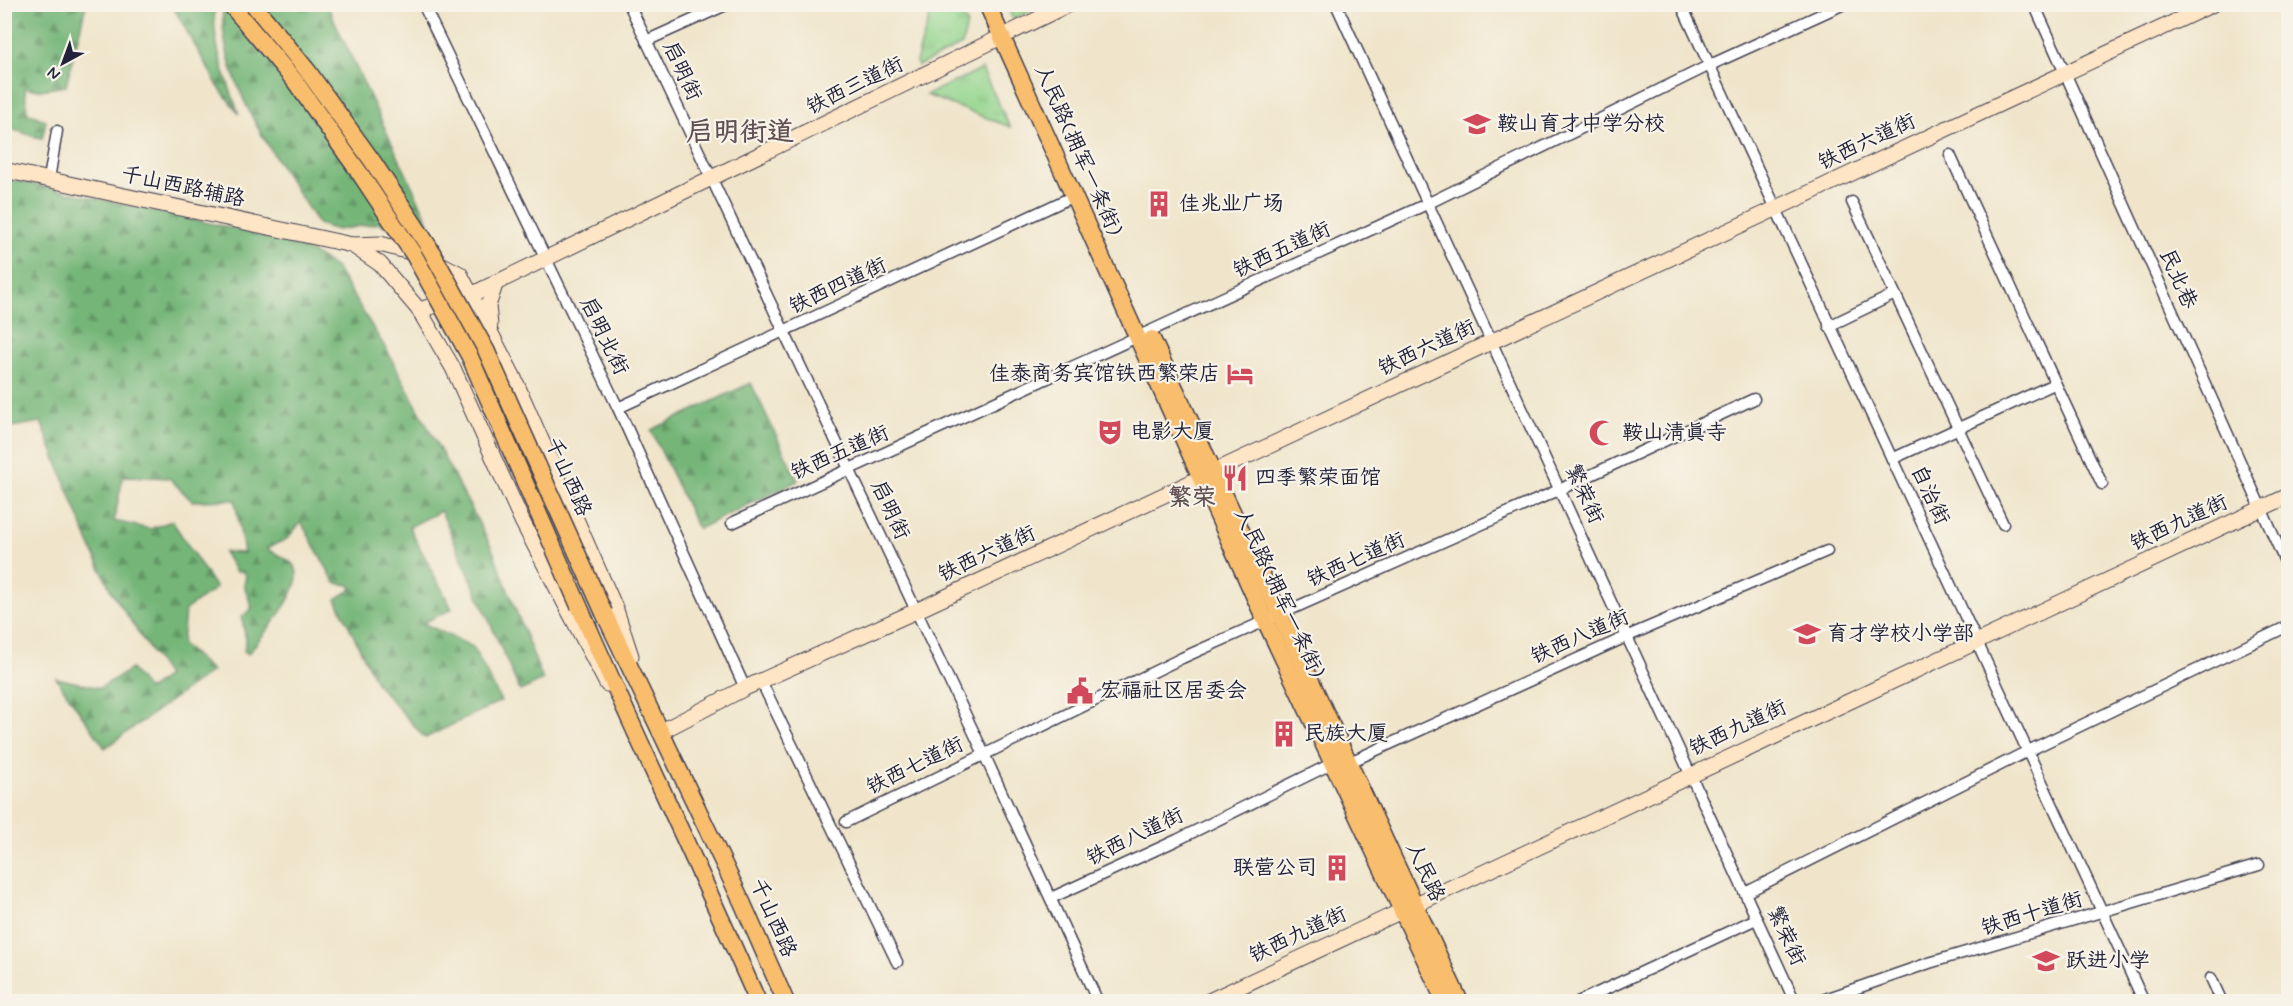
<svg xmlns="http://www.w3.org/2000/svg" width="2293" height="1006" viewBox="0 0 2293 1006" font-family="Mynerve,'LXGW WenKai TC',sans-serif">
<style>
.grass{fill:url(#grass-tufts);stroke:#5a7b64;stroke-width:1.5}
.forest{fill:url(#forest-firs);stroke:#4c6c5a;stroke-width:1.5}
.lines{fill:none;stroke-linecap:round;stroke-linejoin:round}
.minor-casing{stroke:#413f51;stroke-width:13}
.secondary-casing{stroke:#413f51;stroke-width:17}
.primary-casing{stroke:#413f51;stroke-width:19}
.minor{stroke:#fff;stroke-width:10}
.secondary{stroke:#fde5c5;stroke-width:15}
.primary{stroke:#f9be6d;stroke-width:16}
.primary-bridge-casing{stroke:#413f51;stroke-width:19;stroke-linecap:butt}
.primary-bridge{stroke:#f9be6d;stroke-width:16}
.labels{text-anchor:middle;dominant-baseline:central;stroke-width:4.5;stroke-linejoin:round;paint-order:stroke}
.street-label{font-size:21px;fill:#22223b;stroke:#f7f3e8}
.poi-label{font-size:21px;fill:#22223b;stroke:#f7f3e8;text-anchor:start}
.quarter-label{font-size:24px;font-weight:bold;fill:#615053;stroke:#f7f3e8}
.district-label{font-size:27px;font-weight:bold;fill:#615053;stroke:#f7f3e8}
</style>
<defs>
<pattern id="grass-tufts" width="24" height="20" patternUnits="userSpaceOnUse" patternTransform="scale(1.5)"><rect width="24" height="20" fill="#92d48c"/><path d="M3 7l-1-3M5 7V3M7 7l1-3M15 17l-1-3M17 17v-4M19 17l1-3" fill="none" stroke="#7eb67a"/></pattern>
<pattern id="forest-firs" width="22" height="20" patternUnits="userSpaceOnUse" patternTransform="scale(1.5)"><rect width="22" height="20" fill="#75b678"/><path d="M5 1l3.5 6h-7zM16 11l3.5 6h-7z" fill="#609464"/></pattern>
</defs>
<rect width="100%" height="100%" fill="#f7f3e8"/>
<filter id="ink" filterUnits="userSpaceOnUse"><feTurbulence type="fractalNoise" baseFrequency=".0167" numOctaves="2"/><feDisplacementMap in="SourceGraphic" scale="12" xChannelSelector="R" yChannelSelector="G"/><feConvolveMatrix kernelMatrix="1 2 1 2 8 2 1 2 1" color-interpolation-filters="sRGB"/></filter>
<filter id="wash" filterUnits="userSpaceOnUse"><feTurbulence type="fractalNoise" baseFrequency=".008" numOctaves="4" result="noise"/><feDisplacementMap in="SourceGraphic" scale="24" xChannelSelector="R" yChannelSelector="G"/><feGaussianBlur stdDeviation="1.35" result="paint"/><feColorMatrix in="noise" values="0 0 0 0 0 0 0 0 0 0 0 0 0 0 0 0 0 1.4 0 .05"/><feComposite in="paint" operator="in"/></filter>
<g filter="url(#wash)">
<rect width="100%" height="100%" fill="#f0e5cb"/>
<g class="grass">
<path d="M933,5H958L967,24L962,45L918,66L916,62Z"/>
<path d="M1006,5H1045L1013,19Z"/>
<path d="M982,69L1010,127L926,95Z"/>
</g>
<g class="forest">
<path d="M5,4L86,5L66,86L40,90L25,88L27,112L46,121L42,139L5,127Z"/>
<path d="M172,5H215C211,43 226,78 239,114L218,86Z"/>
<path d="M223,5H327L441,248L379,223L337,230L318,224C279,161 217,82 223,5Z"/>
<path d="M5,178L236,229L308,250L336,268L388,352L491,546L543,680L520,691L441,511L409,527L452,609L423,623L473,647L501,701L425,738L377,684L336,599L352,589L350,585L335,583L301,522L287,539L267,548C275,556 287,556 294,566C310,585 260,637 248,654L244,651L246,640L242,617L252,608L244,585L246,576L242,571L236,572L224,552L244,553L235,500L192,501L169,478L123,476L114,521L150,529L172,521L216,588L185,610L182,644L212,671L105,748L56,678L100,688L131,669L148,690L167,676L111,591L89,543L41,422L5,428Z"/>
<path d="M751,383L798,481L698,529L651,430Z"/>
</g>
</g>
<g filter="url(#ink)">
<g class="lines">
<g class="minor-casing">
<g id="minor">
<path d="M423,4L618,408L745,688"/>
<path d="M629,4L984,754L1098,1002"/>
<path d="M1336,4L1795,1002"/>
<path d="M1681,4L2144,1002"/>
<path d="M2034,4L2288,568"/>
<path d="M646,41L728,4"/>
<path d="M1950,155L2102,484"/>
<path d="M49,179L57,131"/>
<path d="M1852,202L2003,524"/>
<path d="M1829,326L1895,294"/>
<path d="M618,408L1074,196"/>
<path d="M1892,459L2054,384"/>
<path d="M732,523L1429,203L1708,66L1844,4"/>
<path d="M761,681L897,962"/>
<path d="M1350,762L1628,636L1827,551"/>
<path d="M846,822L1182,658L1561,489L1754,399"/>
<path d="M1745,893L2028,751L2288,626"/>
<path d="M1051,898L1177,840L1333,763"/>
<path d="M2211,978L2222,1002"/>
<path d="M1578,1002L1756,919"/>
<path d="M1817,1002L1929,963L2259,865"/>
</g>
</g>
<g class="secondary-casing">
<g id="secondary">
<path d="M4,170L352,245L380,244L425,256L460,274L513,376L616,610L631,656"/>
<path d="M352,245L380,264L419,310L453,368L522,521L607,684"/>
<path d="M419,310L471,295L1069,4"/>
<path d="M490,325L488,306L496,282"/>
<path d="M660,732L745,688L916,611L2213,4"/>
<path d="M1207,1002L2288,496"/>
</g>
</g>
<g class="primary-casing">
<g id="primary">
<path d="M987,4L1266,622L1445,1002"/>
<path d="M1152,339L1460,1002"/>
<path d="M579,606C637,739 700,869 758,1002"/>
<path d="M604,613L742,902L786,1002"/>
</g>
</g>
<use href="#minor" class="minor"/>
<use href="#secondary" class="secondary"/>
<use href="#primary" class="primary"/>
<g class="primary-bridge-casing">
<g id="primary-bridge">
<path d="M230,4L294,80L359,172L414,255L470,357L579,606"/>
<path d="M253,4L307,70L373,162L429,247L486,350L604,613"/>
</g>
</g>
<use href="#primary-bridge" class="primary-bridge"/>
</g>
</g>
<defs>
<g id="school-bare" transform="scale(2.07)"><path d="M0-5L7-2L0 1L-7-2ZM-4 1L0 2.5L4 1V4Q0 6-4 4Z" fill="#d1495b" stroke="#f7f3e8" stroke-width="2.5" paint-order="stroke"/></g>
<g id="building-bare" transform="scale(2.07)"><path d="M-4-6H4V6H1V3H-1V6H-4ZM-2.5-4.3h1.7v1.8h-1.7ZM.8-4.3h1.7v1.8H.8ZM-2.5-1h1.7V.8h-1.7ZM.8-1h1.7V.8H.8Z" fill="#d1495b" stroke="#f7f3e8" stroke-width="2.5" paint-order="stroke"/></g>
<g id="hotel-bare" transform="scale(2.07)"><path d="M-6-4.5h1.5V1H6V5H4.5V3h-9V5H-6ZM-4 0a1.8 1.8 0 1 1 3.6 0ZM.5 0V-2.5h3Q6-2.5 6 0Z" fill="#d1495b" stroke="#f7f3e8" stroke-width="2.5" paint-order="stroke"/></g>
<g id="theatre-bare" transform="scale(2.07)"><path d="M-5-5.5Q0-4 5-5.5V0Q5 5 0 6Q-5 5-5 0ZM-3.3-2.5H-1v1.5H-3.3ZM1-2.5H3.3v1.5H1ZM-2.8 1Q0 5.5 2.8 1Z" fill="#d1495b" stroke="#f7f3e8" stroke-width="2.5" paint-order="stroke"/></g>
<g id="mosque-bare" transform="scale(2.07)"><path d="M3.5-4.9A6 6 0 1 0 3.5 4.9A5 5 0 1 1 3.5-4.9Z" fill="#d1495b" stroke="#f7f3e8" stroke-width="2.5" paint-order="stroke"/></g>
<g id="restaurant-bare" transform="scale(2.07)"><path d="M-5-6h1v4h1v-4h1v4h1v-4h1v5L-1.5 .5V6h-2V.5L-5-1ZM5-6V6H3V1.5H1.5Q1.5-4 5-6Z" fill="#d1495b" stroke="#f7f3e8" stroke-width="2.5" paint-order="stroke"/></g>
<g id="civic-bare" transform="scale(2.07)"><path d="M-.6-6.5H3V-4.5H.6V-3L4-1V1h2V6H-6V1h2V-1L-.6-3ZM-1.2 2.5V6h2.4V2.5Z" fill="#d1495b" stroke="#f7f3e8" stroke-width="2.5" paint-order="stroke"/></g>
</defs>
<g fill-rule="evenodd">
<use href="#school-bare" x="1477" y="124"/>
<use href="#building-bare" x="1159" y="204"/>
<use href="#hotel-bare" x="1240" y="374"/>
<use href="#theatre-bare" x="1110" y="432"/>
<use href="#mosque-bare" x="1602" y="433"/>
<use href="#restaurant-bare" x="1235" y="478"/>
<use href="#school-bare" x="1807" y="634"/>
<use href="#civic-bare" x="1080" y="691"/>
<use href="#building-bare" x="1284" y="734"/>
<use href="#building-bare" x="1337" y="868"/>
<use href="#school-bare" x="2046" y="961"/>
</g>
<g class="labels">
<g class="street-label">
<text transform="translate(682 71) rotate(65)">启明街</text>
<text transform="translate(855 86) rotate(-26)">铁西三道街</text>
<text transform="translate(1867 142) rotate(-25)">铁西六道街</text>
<text transform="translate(1078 150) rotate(66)">人民路(拥军一条街)</text>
<text transform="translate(183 187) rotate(12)">千山西路辅路</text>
<text transform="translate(1282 250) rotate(-25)">铁西五道街</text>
<text transform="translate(2178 279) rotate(66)">民北巷</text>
<text transform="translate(838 286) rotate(-25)">铁西四道街</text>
<text transform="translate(604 336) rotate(64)">启明北街</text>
<text transform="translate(1427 348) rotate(-25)">铁西六道街</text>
<text transform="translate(840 453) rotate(-24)">铁西五道街</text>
<text transform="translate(568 477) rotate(66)">千山西路</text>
<text transform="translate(1584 494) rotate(65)">繁荣街</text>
<text transform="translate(1930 495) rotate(65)">自治街</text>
<text transform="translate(890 510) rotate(65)">启明街</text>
<text transform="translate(2179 523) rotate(-25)">铁西九道街</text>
<text transform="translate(987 554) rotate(-25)">铁西六道街</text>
<text transform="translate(1356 560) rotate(-24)">铁西七道街</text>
<text transform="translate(1279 593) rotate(65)">人民路(拥军一条街)</text>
<text transform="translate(1580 637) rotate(-24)">铁西八道街</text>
<text transform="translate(1738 728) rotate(-25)">铁西九道街</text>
<text transform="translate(915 766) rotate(-26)">铁西七道街</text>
<text transform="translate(1135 837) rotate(-26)">铁西八道街</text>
<text transform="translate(1425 872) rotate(65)">人民路</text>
<text transform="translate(2032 914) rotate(-17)">铁西十道街</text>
<text transform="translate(773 918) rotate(66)">千山西路</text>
<text transform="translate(1298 935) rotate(-25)">铁西九道街</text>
<text transform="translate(1786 936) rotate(65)">繁荣街</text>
</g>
<g class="poi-label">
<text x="1497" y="124">鞍山育才中学分校</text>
<text x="1179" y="204">佳兆业广场</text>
<text x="1220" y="374" text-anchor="end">佳泰商务宾馆铁西繁荣店</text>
<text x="1130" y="432">电影大厦</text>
<text x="1622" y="433">鞍山清真寺</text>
<text x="1255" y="478">四季繁荣面馆</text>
<text x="1827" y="634">育才学校小学部</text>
<text x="1100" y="691">宏福社区居委会</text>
<text x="1304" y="734">民族大厦</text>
<text x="1317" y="868" text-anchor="end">联营公司</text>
<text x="2066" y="961">跃进小学</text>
</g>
<g class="quarter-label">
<text x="1192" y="498">繁荣</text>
</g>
<g class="district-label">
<text x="740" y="132">启明街道</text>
</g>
</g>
<rect width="2293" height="1006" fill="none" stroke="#f7f3e8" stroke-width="24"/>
<g transform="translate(63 63) rotate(221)" stroke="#f7f3e8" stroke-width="4.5" paint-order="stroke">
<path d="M0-4.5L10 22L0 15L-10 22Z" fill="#22223b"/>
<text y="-9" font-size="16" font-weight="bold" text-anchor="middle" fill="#22223b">N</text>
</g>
</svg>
